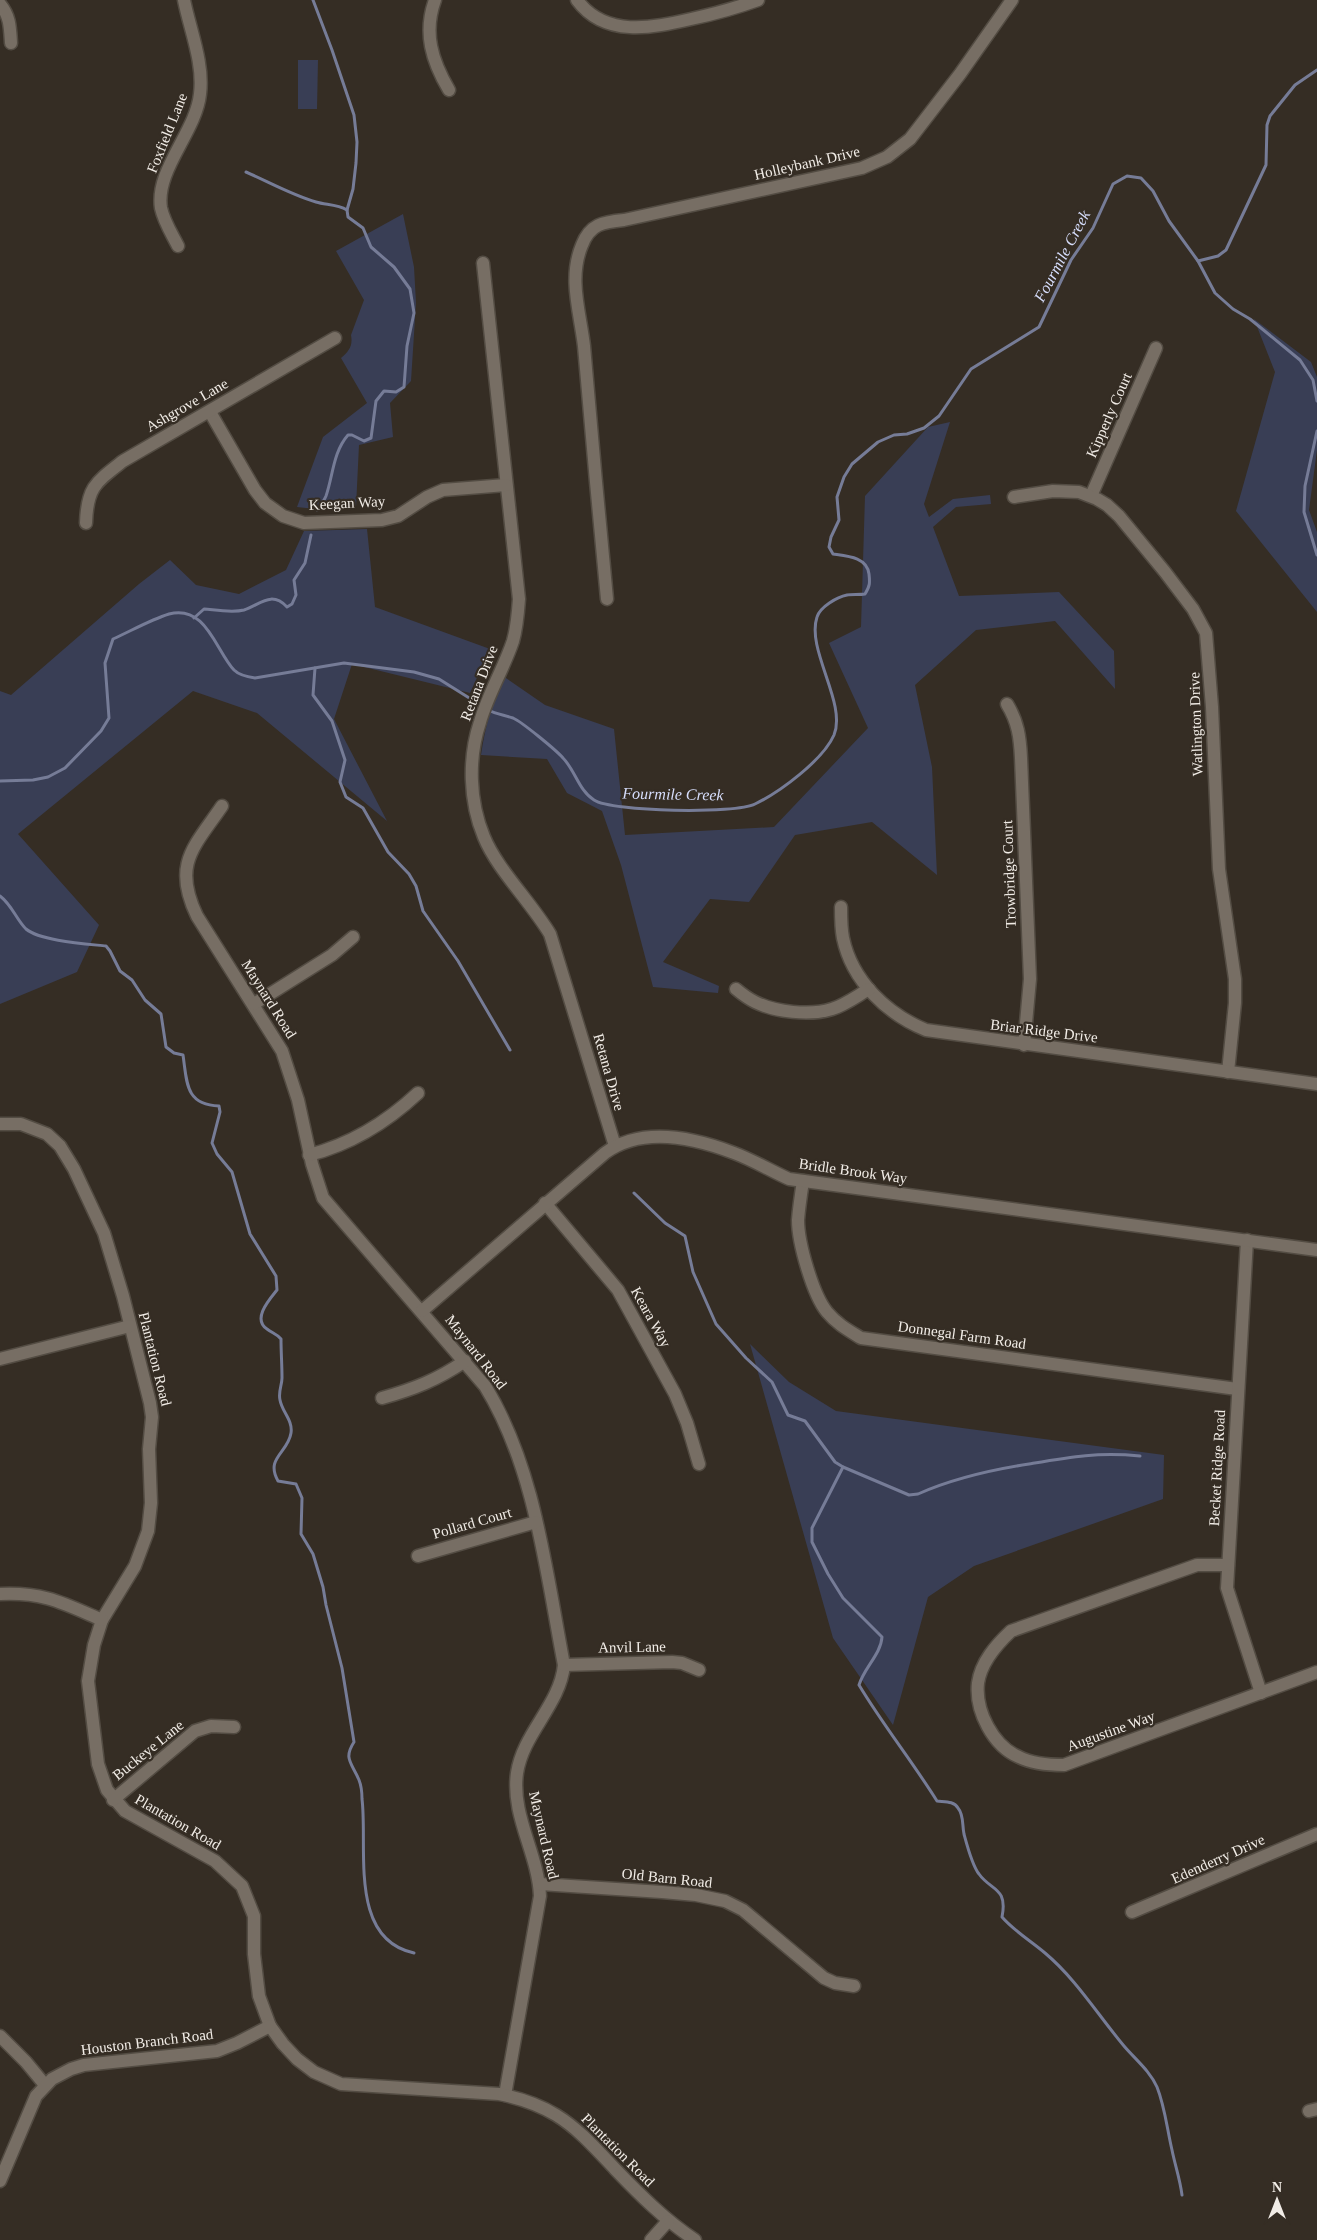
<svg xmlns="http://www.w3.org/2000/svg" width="1317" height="2240" viewBox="0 0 1317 2240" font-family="Georgia,serif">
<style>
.green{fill:#393e55}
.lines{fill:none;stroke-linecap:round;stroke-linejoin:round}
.stream{stroke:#767c97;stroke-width:3}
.minor-casing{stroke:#534c43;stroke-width:15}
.minor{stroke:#776e64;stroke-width:12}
.labels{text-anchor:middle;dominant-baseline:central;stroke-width:4.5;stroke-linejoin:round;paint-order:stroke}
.street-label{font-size:15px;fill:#f1ece6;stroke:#352d24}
.water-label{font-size:16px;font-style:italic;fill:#d6ddfb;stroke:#352d24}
</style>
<rect width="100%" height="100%" fill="#352d24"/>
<g class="green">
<path d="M298,60H318L317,109H298Z"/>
<path d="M403,214L414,267L416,303L411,381L390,403L393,437L359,445L356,507L315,509L297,507L323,437L367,403L341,358C349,351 353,346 351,335L364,300L336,251Z"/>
<path d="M1254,319L1311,362L1317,377V450L1309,510L1317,532V612L1236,511L1275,372Z"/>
<path d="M950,422L924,504L929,517L953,499L990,495L991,504L956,507L933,527L959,596L1059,592L1114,651L1115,689L1055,621L976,630L915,685L932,767L937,875L872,822L795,835L749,902L710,899L663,962L719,986L718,993L653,987L621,865L602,811L567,793L547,759L481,755C485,727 492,703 503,676L545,705L614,729L625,835L774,827L868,728L829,643L861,627L865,496L928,427Z"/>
<path d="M367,529L375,607L490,649L470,693L352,664L334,719L387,821L257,713L193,691L18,834L99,925L77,972L0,1004V691L11,695L139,584L170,560L196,585L239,594L286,570L304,531Z"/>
<path d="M750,1344L789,1382L836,1411L1164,1455L1163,1499L974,1566L928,1597L893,1725L833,1638Z"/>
</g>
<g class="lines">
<g class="stream">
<path d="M313,0L332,50L354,115L357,142L356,163L353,189L347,210L348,217L363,228L371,247L394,267L410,289L414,313L407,346L404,387L396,392L384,391L376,401L371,438L364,441L352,435H348C333,452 333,476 326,496C324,501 320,506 317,510"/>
<path d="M246,172C269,182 292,195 316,202C326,205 337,204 347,210"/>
<path d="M1198,261L1218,256L1226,250L1266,165L1267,125L1270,116L1295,85L1317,70"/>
<path d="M1317,431L1305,486L1304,512L1317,555"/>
<path d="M194,618L204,609C216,610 232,613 244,610C260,605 271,590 287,607L292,604L296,595L294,580L305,563L311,535"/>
<path d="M315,668L313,695L332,721L345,760L340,782L346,797L363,808L388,852L409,874L416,886L423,911L458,961L510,1050"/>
<path d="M488,710C496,714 504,715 513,718C522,722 556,750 563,758C575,770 579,791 594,800C612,812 736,814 755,804C780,792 823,760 834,735C847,703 806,650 817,617C820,607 837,597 847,595C852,594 859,595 865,594C870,586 870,583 869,574C867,557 847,556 833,554L829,547L831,537L839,520L837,497L844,477L852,464L878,442L894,435L907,434L924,428L939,416L971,369L1039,327L1071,260L1093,228L1113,184L1127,176L1141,178L1153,191L1169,221L1198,261L1215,293L1233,309L1250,319L1300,360L1313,380L1317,401"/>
<path d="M0,781L33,780L48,777L65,768L101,731L109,718L105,663L113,639C131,631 150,620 169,614C206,604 216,651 234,670C239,675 248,677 255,678L344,663L414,672L439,679L482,706"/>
<path d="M0,896C12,905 16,919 26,929C40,941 88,944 106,946L110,951L120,971L132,980L145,1000L161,1014L166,1047L174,1053L183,1055C187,1082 185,1105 219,1106L220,1112L212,1143L217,1154L232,1172L250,1234L276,1276L277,1290C269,1300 252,1319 267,1329C272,1333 277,1334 281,1339C281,1352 282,1365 282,1378C282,1385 278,1392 280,1400C282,1412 293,1420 291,1433C288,1453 265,1458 278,1481L296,1484L302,1498L301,1534L313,1554L323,1587L326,1605L342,1668L354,1742C343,1759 352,1763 359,1780C361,1785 362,1793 362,1799C368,1847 348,1939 414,1953"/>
<path d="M634,1193L665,1223L685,1236L693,1272L716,1324L746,1358L772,1382L788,1415L805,1421L835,1462L843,1467L909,1495L918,1494C954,1478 990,1470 1029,1464C1070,1457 1097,1452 1140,1456"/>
<path d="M843,1467L812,1528V1542L828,1574L843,1598L882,1637C881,1654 864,1668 859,1685C883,1725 912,1761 937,1801C945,1802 954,1801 958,1808C964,1815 962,1825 964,1834C967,1845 972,1865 979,1874C991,1891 1008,1887 1002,1917C1014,1931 1031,1941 1045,1953C1076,1979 1098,2015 1124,2046C1135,2059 1150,2071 1157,2087C1165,2107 1167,2129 1172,2150C1175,2165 1180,2179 1182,2195"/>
</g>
<g class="minor-casing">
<g id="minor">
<path d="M435,0C423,33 432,61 449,90"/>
<path d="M577,0C605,38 652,28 691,19C714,14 736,8 758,0"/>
<path d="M0,4C10,16 10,27 11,43"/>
<path d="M178,246C172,234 164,222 161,208C155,170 196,132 200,94C204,63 190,30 184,0"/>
<path d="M483,263L519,599C518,613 517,627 513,641C504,668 488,694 480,722C468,758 469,801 484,837C497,869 531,902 550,934L615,1146"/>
<path d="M210,412L255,490L265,503L283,516L304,523L382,520L398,516L427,497L443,490L506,485"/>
<path d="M1091,496L1156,348"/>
<path d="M1014,497L1053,491L1079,492L1097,499L1107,505L1119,516L1165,572L1193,609L1206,633L1212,707L1219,869L1235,979V1003L1228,1072"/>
<path d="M86,523C87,487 96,482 123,461L335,338"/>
<path d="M607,599C599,515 591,430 584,346C580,312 568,278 582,245C590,224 603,222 624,220L862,168L887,157L910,139L960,74L1012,0"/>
<path d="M1007,704C1018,722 1020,737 1021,758L1030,979L1024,1045"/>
<path d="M222,806C194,847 172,864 197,916L282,1051L298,1100L312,1164L323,1198L485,1386C535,1467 546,1572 564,1665C560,1705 523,1733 517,1773C511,1816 538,1853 540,1896L505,2095"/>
<path d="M841,907C841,917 841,928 843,938C852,981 887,1014 926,1030L1317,1084"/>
<path d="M736,989C742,994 749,999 755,1002C775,1012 810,1016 832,1009C845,1005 857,996 869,989"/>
<path d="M254,1004L332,955L353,937"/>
<path d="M0,1124H21L47,1134L60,1146L74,1169L104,1233L123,1296L150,1403L152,1417L149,1449L151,1503L148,1531L135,1566L102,1620L94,1645L88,1681L98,1764L107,1790L125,1811L215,1861L242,1886L254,1916V1954L259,1996L270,2026L283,2044L297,2059L314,2072L341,2084L499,2094C519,2098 538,2104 556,2115C579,2129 597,2150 615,2169C640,2195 665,2220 695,2240"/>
<path d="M309,1155C352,1144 386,1123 418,1093"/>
<path d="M803,1181C801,1194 799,1207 798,1220C798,1243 813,1295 827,1312C837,1324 848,1330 861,1338L1237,1389"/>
<path d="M545,1203L618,1290L675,1394L687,1423L699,1464"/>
<path d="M1247,1240L1227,1588L1261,1693"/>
<path d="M422,1311L605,1153C642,1126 695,1138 734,1153C753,1160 771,1171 789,1179L1317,1250"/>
<path d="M0,1359L130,1326"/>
<path d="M382,1398C414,1389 437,1380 465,1361"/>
<path d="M418,1556L536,1522"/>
<path d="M1228,1565H1197L1011,1631C996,1645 981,1662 978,1683C975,1711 993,1746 1019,1757C1033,1764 1049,1765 1064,1765L1317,1672"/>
<path d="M0,1594C44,1592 63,1603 102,1620"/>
<path d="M564,1665L672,1662L682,1663L699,1670"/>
<path d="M113,1800L195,1731L211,1726L234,1727"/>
<path d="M540,1884L662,1892L696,1895L725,1901L743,1910L824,1978L835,1983L854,1986"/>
<path d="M1132,1912L1317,1834"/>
<path d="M0,2036L26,2062L45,2085"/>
<path d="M1309,2111L1317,2109"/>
<path d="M0,2181L36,2096L52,2079L71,2069L84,2065L217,2051L237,2043L270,2026"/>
<path d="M651,2240L668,2221"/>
</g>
</g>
<use href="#minor" class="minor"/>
</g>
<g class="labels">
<g class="street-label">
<text transform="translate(167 133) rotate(-68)">Foxfield Lane</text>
<text transform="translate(807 163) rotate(-13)">Holleybank Drive</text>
<text transform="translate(187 405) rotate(-30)">Ashgrove Lane</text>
<text transform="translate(1109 415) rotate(-66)">Kipperly Court</text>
<text transform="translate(347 503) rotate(-3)">Keegan Way</text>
<text transform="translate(479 683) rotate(-69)">Retana Drive</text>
<text transform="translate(1196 724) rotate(-92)">Watlington Drive</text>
<text transform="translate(1009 874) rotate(-92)">Trowbridge Court</text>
<text transform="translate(269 999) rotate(58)">Maynard Road</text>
<text transform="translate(1044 1031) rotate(7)">Briar Ridge Drive</text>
<text transform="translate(609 1072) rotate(74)">Retana Drive</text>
<text transform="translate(853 1171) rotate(8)">Bridle Brook Way</text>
<text transform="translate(651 1317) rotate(61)">Keara Way</text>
<text transform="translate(962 1335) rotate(8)">Donnegal Farm Road</text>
<text transform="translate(476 1352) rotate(52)">Maynard Road</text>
<text transform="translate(155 1359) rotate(76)">Plantation Road</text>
<text transform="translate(1217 1468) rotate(-87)">Becket Ridge Road</text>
<text transform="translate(472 1523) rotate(-16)">Pollard Court</text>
<text transform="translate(632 1647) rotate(-1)">Anvil Lane</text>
<text transform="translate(1111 1731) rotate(-20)">Augustine Way</text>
<text transform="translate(148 1750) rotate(-39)">Buckeye Lane</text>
<text transform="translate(178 1822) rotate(30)">Plantation Road</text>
<text transform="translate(544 1835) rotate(77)">Maynard Road</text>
<text transform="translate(1218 1859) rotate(-24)">Edenderry Drive</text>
<text transform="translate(667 1878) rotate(6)">Old Barn Road</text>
<text transform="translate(147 2042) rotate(-7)">Houston Branch Road</text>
<text transform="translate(618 2150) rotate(45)">Plantation Road</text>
</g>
<g class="water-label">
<text transform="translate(1062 256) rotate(-62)">Fourmile Creek</text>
<text transform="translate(673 794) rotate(1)">Fourmile Creek</text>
</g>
</g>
<g transform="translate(1277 2200)" stroke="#352d24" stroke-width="4" paint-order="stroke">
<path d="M0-4L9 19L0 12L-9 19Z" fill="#f1ece6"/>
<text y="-8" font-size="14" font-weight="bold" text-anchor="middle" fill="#f1ece6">N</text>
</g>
</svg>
